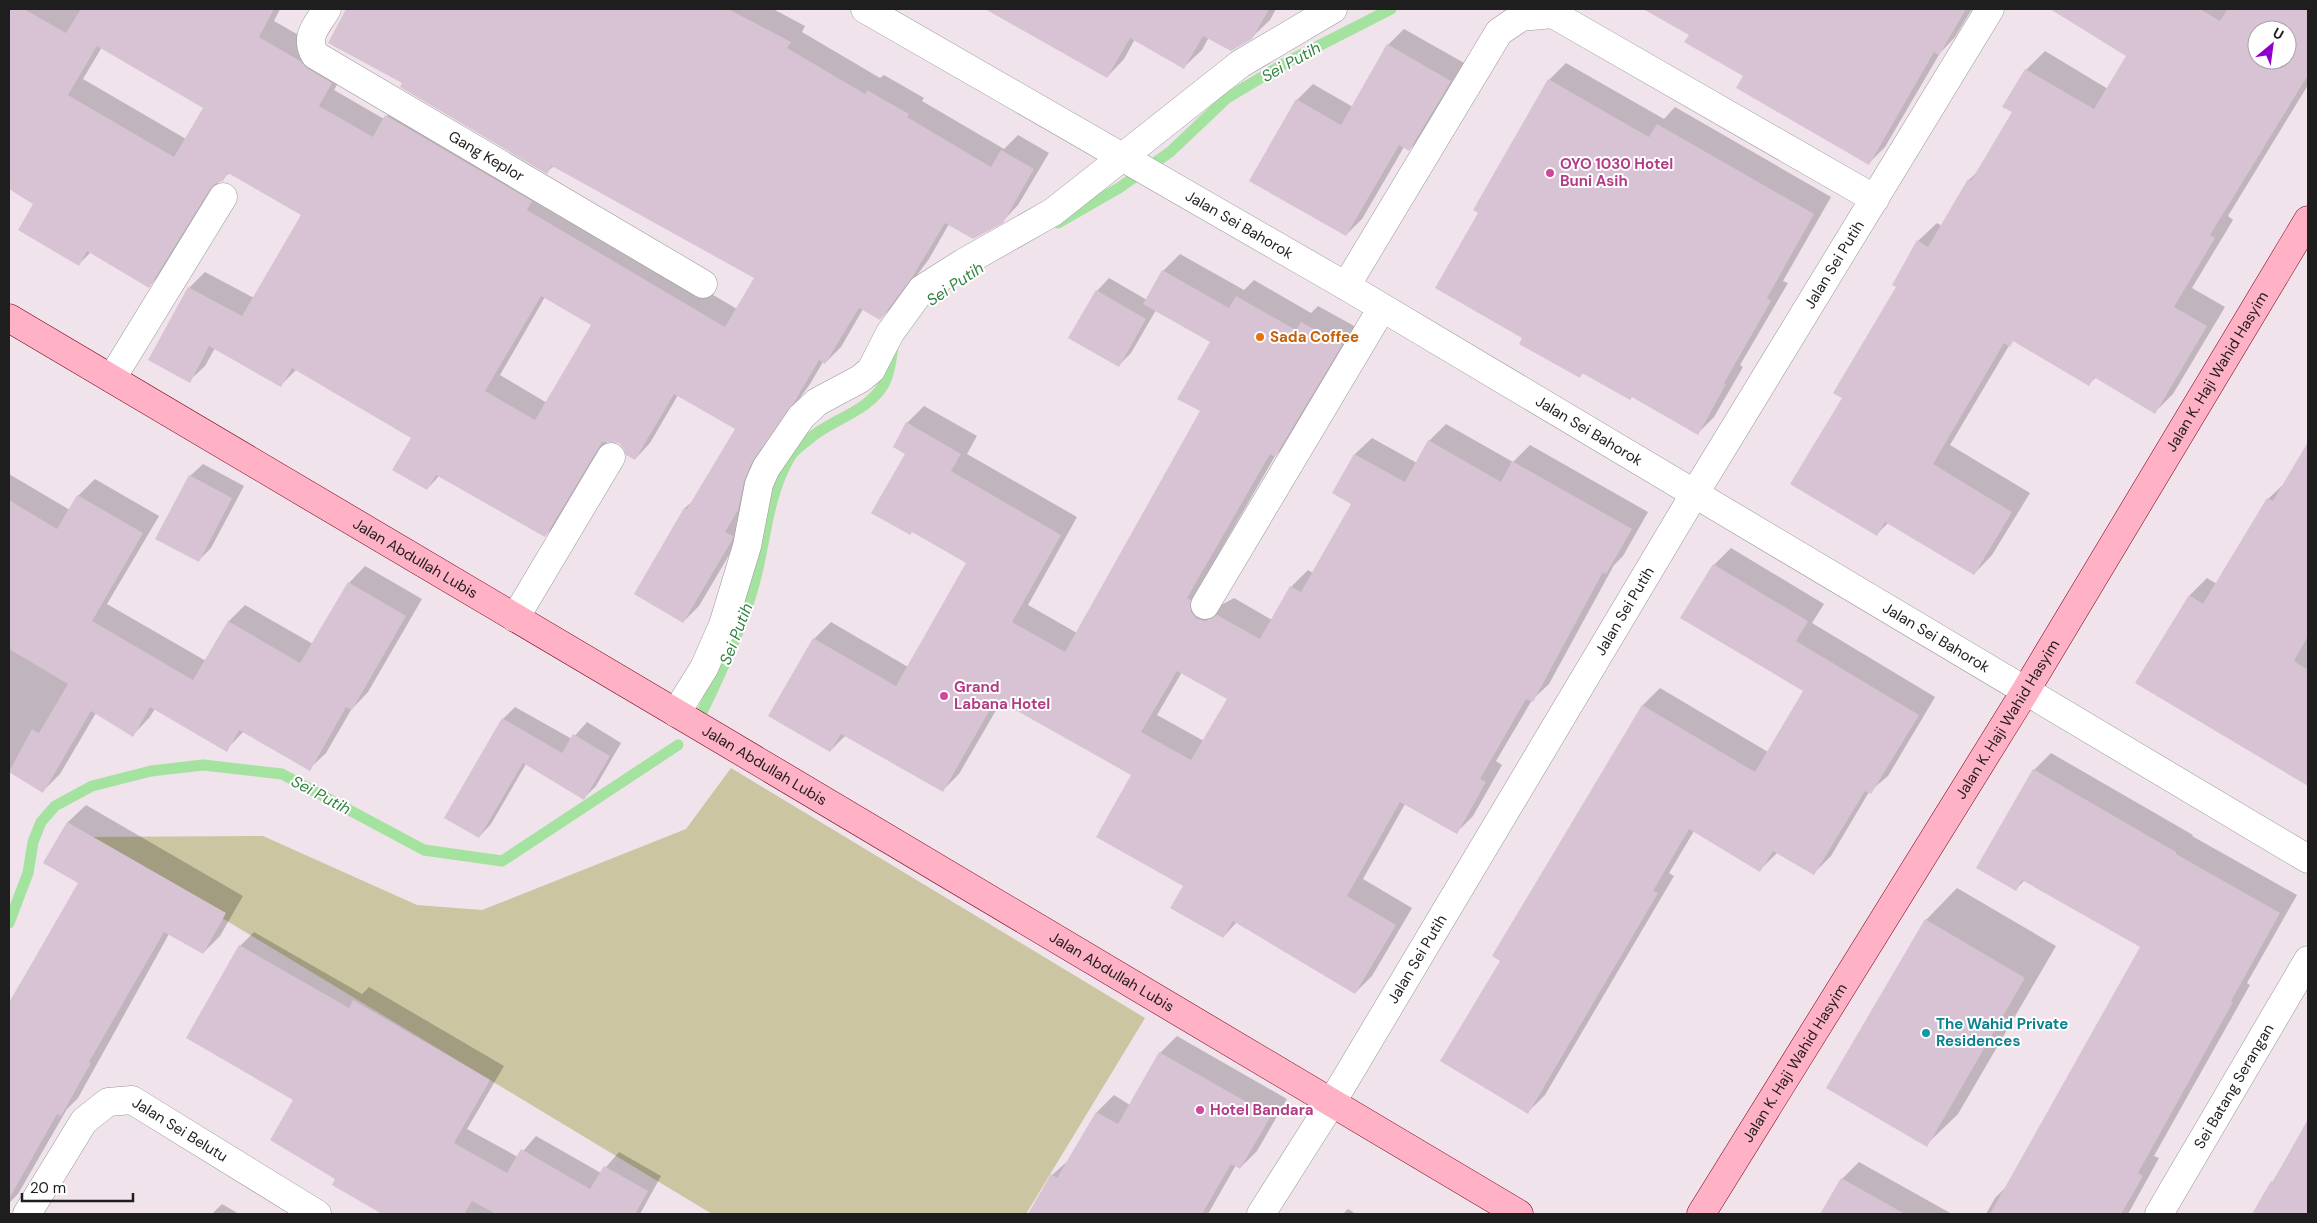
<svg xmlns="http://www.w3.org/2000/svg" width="2317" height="1223" viewBox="0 0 2317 1223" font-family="'DM Sans',sans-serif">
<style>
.cemetery{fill:#cbc5a2}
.shadow{fill:#0003;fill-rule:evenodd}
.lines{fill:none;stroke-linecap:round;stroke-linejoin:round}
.stream{stroke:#a4e29f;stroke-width:11}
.building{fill:#d7c3d4;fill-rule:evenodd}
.street-casing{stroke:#989898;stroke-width:29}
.secondary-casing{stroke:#7a0017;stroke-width:29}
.street{stroke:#fff;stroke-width:28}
.secondary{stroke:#ffb2c5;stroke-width:28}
.hotel-dot{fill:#d1479c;stroke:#fff;stroke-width:2}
.food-dot{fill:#e8710a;stroke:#fff;stroke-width:2}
.culture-dot{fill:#0f9aa8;stroke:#fff;stroke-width:2}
.labels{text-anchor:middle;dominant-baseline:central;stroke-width:4;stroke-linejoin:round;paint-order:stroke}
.street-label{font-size:15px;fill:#1e1e1e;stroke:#fff}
.hotel-label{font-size:15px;font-weight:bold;fill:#b23c85;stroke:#fff;text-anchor:start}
.food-label{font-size:15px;font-weight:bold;fill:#c56008;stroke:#fff;text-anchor:start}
.culture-label{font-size:15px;font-weight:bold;fill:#0d838f;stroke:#fff;text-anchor:start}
.water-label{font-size:16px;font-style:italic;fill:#338443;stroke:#fff}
</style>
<rect width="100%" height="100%" fill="#f0e3eb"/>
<path class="cemetery" d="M731,768L1145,1018L1026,1214H712L88,837L263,836L417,905L482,910L686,829Z"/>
<g class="shadow">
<path d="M9,9H280L274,21L316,45L347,67L334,90L384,119L402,100L542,194L737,309L756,278L554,166L547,172L404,83L329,42L348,9H773L805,26L802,32L880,78L884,75L924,98L922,101L1004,149L1018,135L1049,153L1018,205L1002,222L949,224L929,259L896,303L880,319L863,309L841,347L825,363L823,362L810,384L767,444L748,523L699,606L683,622L636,593L685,508L695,499L737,429L678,395L650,443L635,459L619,442L608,441L560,520L545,536L440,475L427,489L413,437L297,369L280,386L215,348L205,366L189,381V288L205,272L254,298L303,214L230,173L219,181L164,271L149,286L91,252L79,264L35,203L9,188ZM102,47L205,107L186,139L83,79ZM545,297L593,325L547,403L500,375Z"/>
<path d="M989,9H1276L1270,20L1251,38L1209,37L1202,50L1184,67L1135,39L1124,59L1107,77Z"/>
<path d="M1646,9H1972L1955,37L1940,53L1885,147L1869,163L1744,76L1690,34Z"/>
<path d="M2089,9H2308V85L2228,216L2233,220L2192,288L2225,307L2173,394L2155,412L2096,377L2089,384L2014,340L2010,344L1950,445L2030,493L1992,555L1974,574L1889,522L1877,534L1898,287L1918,241L1937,223L1942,226L1969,180L1979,170L2013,112L2004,106L2026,70L2045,51L2108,89L2128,55L2079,25ZM2257,30H2287V60H2257Z"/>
<path d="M1404,29L1466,64L1425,134L1409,150L1404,147L1362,219L1346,235L1297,100L1313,84L1353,107L1388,45Z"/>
<path d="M1566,63L1664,119L1675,107L1831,197L1783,281L1788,283L1740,365L1743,367L1714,417L1697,434L1632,396L1584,372L1579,377L1524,338L1480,212L1549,80Z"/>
<path d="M1180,254L1244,290L1254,280L1311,313L1318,306L1358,328L1292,439L1275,456L1203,581L1207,583L1214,602L1223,604L1234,598L1272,620L1291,587L1308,570L1313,573L1353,503L1334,492L1355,454L1372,438L1417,463L1429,441L1446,424L1513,462L1530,445L1648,512L1623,556L1614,565L1549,684L1532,700L1496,761L1502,765L1473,816L1456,833L1405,804L1363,879L1412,908L1372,976L1355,993L1237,922L1223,937L1185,886L1133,775L1002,700L959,774L943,790L846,735L830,751L814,639L831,622L908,667L967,562L907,453L894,446L907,423L924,406L977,436L967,454L1077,517L1028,605L1077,633L1201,411L1211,342L1156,310L1131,353L1119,365L1097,291L1109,278L1147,300L1163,271ZM1182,672L1229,698L1204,741L1157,715Z"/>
<path d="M2308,444V785L2137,683L2190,595L2207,578L2217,584L2268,499L2286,482Z"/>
<path d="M203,464L244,486L211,548L198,561L190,476Z"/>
<path d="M9,474L70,510L78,496L95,479L159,516L107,604L206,661L228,622L245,605L313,644L349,583L365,566L422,599L368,692L351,710L326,753L309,769L244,731L226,750L155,709L149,718L133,735L96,713L60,774L43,791L9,771Z"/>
<path d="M1731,548L1824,604L1812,623L1935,697L1888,776L1869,792L1831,856L1814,873L1777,853L1760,870L1694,831L1669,873L1674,876L1545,1095L1528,1112L1501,960L1643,705L1660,688L1768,752L1805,690L1714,565Z"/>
<path d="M515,707L572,739L587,722L621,743L596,786L584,798L526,764L491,824L479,837L503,719Z"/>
<path d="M2051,753L2193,835L2192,836L2297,895L2247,983L2250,985L2154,1156L2159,1158L2128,1214H1986L1995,1198L2006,1187L2142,946L2025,880L2016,889L2034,770Z"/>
<path d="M86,805L243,896L220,936L203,953L169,934L78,1098L67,1109L18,1194L9,1203V1003L80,882L45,862L68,822Z"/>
<path d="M1957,888L2056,946L1958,1114L1926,1145V920Z"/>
<path d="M254,932L362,994L369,987L504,1066L467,1129L518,1157L536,1136L601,1173L619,1152L661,1176L640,1214H396L390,1211L384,1214L333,1185L337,1178L295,1100L240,946Z"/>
<path d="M1177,1036L1287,1099L1257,1151L1240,1168L1236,1165L1208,1214H1030L1052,1175L1070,1159L1097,1112L1114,1095L1130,1105L1160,1053Z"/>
<path d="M2308,1121V1214H2254Z"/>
<path d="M1859,1162L1952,1214H1822L1842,1179Z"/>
<path d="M222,1204L239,1214H212Z"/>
<path d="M1348,1209L1356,1214H1343Z"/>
</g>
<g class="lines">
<g class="stream">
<path d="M1058,223L1119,188L1170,152L1227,98L1287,62L1391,9"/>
<path d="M703,710C722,671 741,630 753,588C766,544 766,498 790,457C794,450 802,445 809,439C832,419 868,412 884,384C890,373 891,359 893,347"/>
<path d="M9,923L28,873L33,842L41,822L55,806L92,786L151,771L203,765L282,774L424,850L502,861L678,745"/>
</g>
</g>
<g class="building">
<path d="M9,9H24L66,33L81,9H274L259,37L300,61L307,68L332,83L319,106L373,137L385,115L532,201L527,210L725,327L754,278L552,166L547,174L400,87L402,83L328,43L346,9H728L791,42L787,48L865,94L867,90L909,114L907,117L991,167L1001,150L1034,169L1003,223L973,239L945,223L913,276L880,320L859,308L825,364L819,360L795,401L752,462L744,481L738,510L725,532L733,536L732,540L683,623L634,594L684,508L687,509L735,429L674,394L635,460L626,455L624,449L619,443L602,442L545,537L436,475L427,490L392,470L411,438L292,368L281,387L209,346L190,383L148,360L188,287L242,316L301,215L228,173L223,181L216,183L210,189L149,288L87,251L79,266L18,230L33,204L9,189ZM97,46L203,108L174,157L68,95ZM541,296L591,325L535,420L485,391Z"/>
<path d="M985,9H1269L1252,39L1231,51L1203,36L1184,69L1130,38L1107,78Z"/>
<path d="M1643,9H1966L1939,55L1934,52L1869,165L1736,88L1743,76L1684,42L1689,35Z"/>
<path d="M2050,9H2200L2220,21L2228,9H2308V75L2210,235L2215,238L2174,307L2207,326L2155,414L2094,377L2089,386L2013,341L2010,347L2004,343L1933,464L2012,512L1974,575L1885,522L1877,536L1790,484L1842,398L1833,393L1896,287L1892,285L1917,240L1928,247L1968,179L1971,181L2012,112L2002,107L2025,69L2094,109L2126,56ZM2257,30H2287V60H2257Z"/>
<path d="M1387,44L1451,81L1409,151L1399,145L1346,236L1249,181L1296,99L1341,125Z"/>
<path d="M1548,79L1649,137L1657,124L1814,214L1767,298L1771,301L1724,383L1726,384L1698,435L1632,397L1630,400L1582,373L1580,378L1519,344L1522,338L1435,288L1478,213L1473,210Z"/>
<path d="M1162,270L1229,308L1236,296L1296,330L1301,322L1342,345L1275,457L1270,454L1187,598L1191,600V612L1197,619L1205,621L1217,615L1260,639L1290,586L1301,592L1351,504L1332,493L1354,454L1405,482L1428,440L1501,482L1512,461L1632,529L1606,574L1603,572L1533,702L1526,699L1480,779L1486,782L1457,834L1400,802L1347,896L1396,925L1355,994L1233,921L1223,938L1170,908L1183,886L1096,837L1131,775L996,699L943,792L841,734L830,752L768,716L813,638L896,686L966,563L912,532L910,535L871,513L905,454L893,447L906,422L961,454L951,471L1061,535L1012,622L1065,652L1200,411L1177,399L1210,342L1143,304ZM1177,671L1227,699L1191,760L1141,732Z"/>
<path d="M1096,290L1146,319L1119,367L1068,338Z"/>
<path d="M2308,442V636L2294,661L2308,670V786L2135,683L2189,595L2203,604L2267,498L2273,501Z"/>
<path d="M189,475L232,498L199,562L155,539Z"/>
<path d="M77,495L143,533L92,621L193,680L228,621L300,663L348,582L406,616L352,710L346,707L310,771L239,730L227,752L150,707L133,737L91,711L43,793L9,772L32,729L39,733L68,684L9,649V500L57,529Z"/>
<path d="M1713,564L1808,621L1796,641L1919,715L1871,794L1865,791L1814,875L1773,851L1760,872L1689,829L1653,891L1658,893L1528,1114L1440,1061L1500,961L1492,956L1642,705L1755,772L1803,691L1680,618Z"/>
<path d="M502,718L562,753L573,734L610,756L584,800L523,763L479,838L444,818Z"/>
<path d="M2033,769L2176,852V854L2280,913L2231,1001L2233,1002L2138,1173L2143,1176L2121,1214H1990L2140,947L2022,880L2016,891L1976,868Z"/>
<path d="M67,822L226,913L203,954L164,932L89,1062L91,1063L61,1116L57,1114L9,1199V1003L78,883L43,863Z"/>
<path d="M1925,919L2025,978L1927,1147L1826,1088Z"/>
<path d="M239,945L349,1008L353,1000L490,1080L454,1143L507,1173L521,1149L590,1189L604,1166L648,1191L635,1214H496L472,1201L464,1214H382L332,1185L335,1179L270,1140L293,1100L186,1038Z"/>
<path d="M1159,1052L1271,1116L1240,1169L1231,1164L1202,1214H1028L1051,1174L1057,1178L1096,1112L1118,1124Z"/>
<path d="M2308,1119V1214H2252L2271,1181L2273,1182Z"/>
<path d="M1841,1178L1905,1214H1820Z"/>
</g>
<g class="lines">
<g class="street-casing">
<g id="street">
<path id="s1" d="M327,9C317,26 304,36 315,55L703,284"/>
<path id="s2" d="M865,9L1346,286L2308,859"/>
<path d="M1346,286L1499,32L1521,17L1553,14L1875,199"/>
<path d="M112,378L223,197"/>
<path d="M1205,605L1382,308"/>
<path d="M515,618L611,457"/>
<path d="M676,713L704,668L723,625L747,546L759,484L766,468L801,417L817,402L860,379L871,370L890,333L922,289L963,263L1053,212L1240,64L1333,9"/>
<path id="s3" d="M27,1214L84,1121L108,1102L132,1100L317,1214"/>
<path id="s4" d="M1261,1214L1332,1102L1695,493L1990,9"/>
<path id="s5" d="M2159,1214L2308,960"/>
</g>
</g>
<g class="secondary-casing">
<g id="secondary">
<path id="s6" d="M9,318L722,740L1519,1214"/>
<path id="s7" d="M1701,1214L2026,690L2308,220"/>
</g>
</g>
<use href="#street" class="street"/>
<use href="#secondary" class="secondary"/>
</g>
<g class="hotel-dot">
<circle cx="1550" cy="173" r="5"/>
<circle cx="944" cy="696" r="5"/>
<circle cx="1200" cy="1110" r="5"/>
</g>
<circle class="food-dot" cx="1260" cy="337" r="5"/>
<circle class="culture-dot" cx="1926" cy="1033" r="5"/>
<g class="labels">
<g class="street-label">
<text stroke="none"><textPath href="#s1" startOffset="250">Gang Keplor</textPath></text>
<text stroke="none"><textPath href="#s2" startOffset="432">Jalan Sei Bahorok</textPath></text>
<text stroke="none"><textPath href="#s4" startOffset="1109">Jalan Sei Putih</textPath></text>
<text stroke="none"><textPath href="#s7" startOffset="988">Jalan K. Haji Wahid Hasyim</textPath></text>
<text stroke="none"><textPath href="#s2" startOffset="838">Jalan Sei Bahorok</textPath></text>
<text stroke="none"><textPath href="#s6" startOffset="472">Jalan Abdullah Lubis</textPath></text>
<text stroke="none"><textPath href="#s4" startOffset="704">Jalan Sei Putih</textPath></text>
<text stroke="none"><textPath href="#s2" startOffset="1242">Jalan Sei Bahorok</textPath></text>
<text stroke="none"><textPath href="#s7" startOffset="582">Jalan K. Haji Wahid Hasyim</textPath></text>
<text stroke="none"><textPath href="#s6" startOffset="878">Jalan Abdullah Lubis</textPath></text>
<text stroke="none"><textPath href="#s4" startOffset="299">Jalan Sei Putih</textPath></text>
<text stroke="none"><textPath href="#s6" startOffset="1282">Jalan Abdullah Lubis</textPath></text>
<text stroke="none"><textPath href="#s7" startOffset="178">Jalan K. Haji Wahid Hasyim</textPath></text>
<text stroke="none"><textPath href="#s5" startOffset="148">Sei Batang Serangan</textPath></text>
<text stroke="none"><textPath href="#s3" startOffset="220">Jalan Sei Belutu</textPath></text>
</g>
<g class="hotel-label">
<text x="1560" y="164">OYO 1030 Hotel<tspan x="1560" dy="17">Buni Asih</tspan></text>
<text x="954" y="687">Grand<tspan x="954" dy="17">Labana Hotel</tspan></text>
<text x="1210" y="1110">Hotel Bandara</text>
</g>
<g class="food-label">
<text x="1270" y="337">Sada Coffee</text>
</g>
<g class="culture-label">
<text x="1936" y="1024">The Wahid Private<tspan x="1936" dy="17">Residences</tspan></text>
</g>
<g class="water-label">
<text transform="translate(1291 62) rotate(-29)">Sei Putih</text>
<text transform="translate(955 284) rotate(-34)">Sei Putih</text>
<text transform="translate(736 634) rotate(-69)">Sei Putih</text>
<text transform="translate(321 795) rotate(28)">Sei Putih</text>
</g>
</g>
<rect width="2317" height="1223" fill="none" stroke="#1e1e1e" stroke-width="20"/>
<g transform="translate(2272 45) rotate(29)"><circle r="24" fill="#ffffff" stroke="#a5a5a5"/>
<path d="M0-4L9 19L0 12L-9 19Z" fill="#9000cc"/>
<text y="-8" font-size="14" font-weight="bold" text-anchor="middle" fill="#1e1e1e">U</text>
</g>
<path d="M22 1193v8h111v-8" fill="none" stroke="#1e1e1e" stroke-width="2.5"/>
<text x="30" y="1193" font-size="15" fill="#1e1e1e" stroke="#ffffff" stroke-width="4" paint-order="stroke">20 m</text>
</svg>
